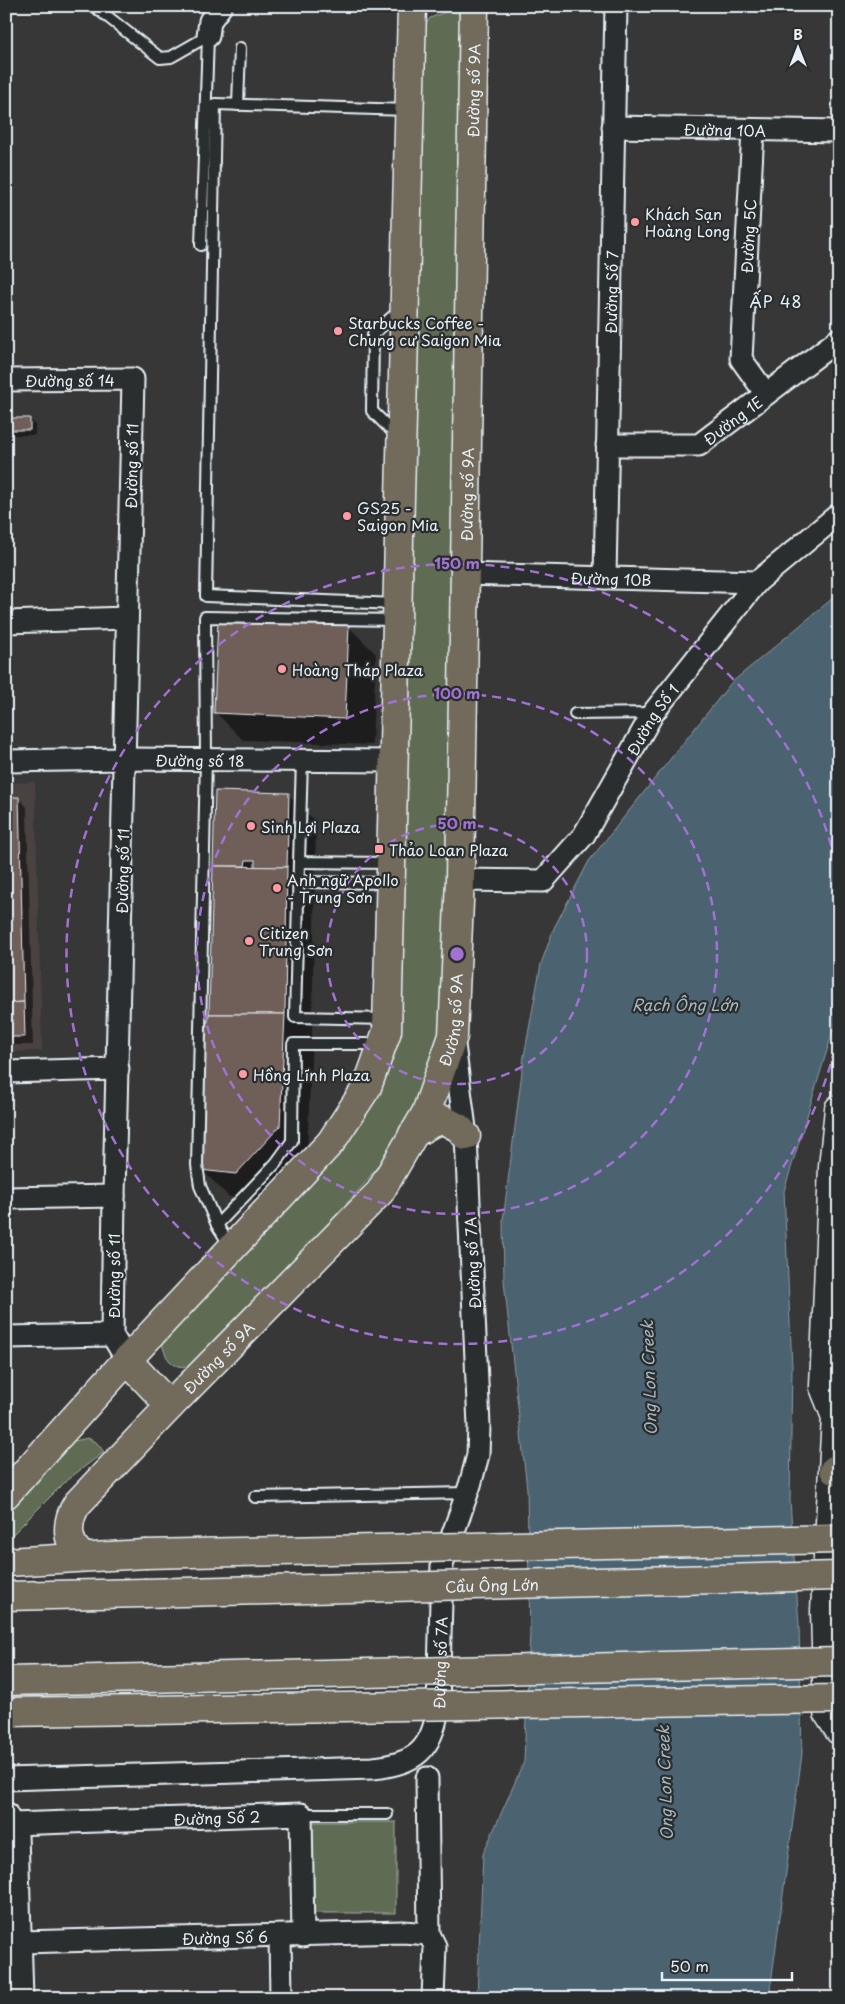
<svg xmlns="http://www.w3.org/2000/svg" width="845" height="2004" viewBox="0 0 845 2004" font-family="'Playpen Sans',sans-serif">
<style>
.built{fill:#494341}
.green{fill:#5f6c53;stroke:#a4aea6}
.water{fill:#4b626f;stroke:#8a9ba6}
.shadow{fill:#0007}
.building{fill:#705e59;stroke:#e8f1f8}
.lines{fill:none;stroke-linecap:round;stroke-linejoin:round}
.lane-casing{stroke:#e8f1f8;stroke-width:14}
.street-casing{stroke:#e8f1f8;stroke-width:25}
.secondary-casing{stroke:#e8f1f8;stroke-width:31}
.primary-casing{stroke:#e8f1f8;stroke-width:31}
.highway-casing{stroke:#e8f1f8;stroke-width:31}
.lane{stroke:#2a2d2e;stroke-width:10}
.street{stroke:#2a2d2e;stroke-width:21}
.secondary{stroke:#2a2d2e;stroke-width:28}
.primary{stroke:#726b5a;stroke-width:28}
.highway{stroke:#726b5a;stroke-width:28}
.primary-bridge-casing{stroke:#e8f1f8;stroke-width:31;stroke-linecap:butt}
.highway-bridge-casing{stroke:#e8f1f8;stroke-width:31;stroke-linecap:butt}
.primary-bridge{stroke:#726b5a;stroke-width:28}
.highway-bridge{stroke:#726b5a;stroke-width:28}
.ring{fill:none;stroke:#a171d3;stroke-width:2.5;stroke-dasharray:9 6}
.poi-dot{fill:#ff9aa2;stroke:#2a2d2e;stroke-width:2}
.labels{text-anchor:middle;dominant-baseline:central;stroke-width:4.5;stroke-linejoin:round;paint-order:stroke}
.street-label{font-size:15px;fill:#e8f1f8;stroke:#2a2d2e}
.poi-label{font-size:15px;fill:#e8f1f8;stroke:#2a2d2e;text-anchor:start}
.neighbourhood-label{font-size:16px;letter-spacing:1px;fill:#e8f1f8;stroke:#2a2d2e}
.water-label{font-size:16px;font-style:italic;fill:#a9b8c1;stroke:#2a2d2e}
.centre{fill:#a171d3;stroke:#2a2d2e;stroke-width:2.5}
.ring-label{font-size:15px;text-anchor:middle;font-weight:bold;fill:#a171d3;stroke:#2a2d2e;stroke-width:4.5;stroke-linejoin:round;paint-order:stroke}
</style>
<rect width="100%" height="100%" fill="#383737"/>
<filter id="ink" filterUnits="userSpaceOnUse"><feTurbulence type="fractalNoise" baseFrequency=".02" numOctaves="2"/><feDisplacementMap in="SourceGraphic" scale="10" xChannelSelector="R" yChannelSelector="G"/><feConvolveMatrix kernelMatrix="1 2 1 2 8 2 1 2 1" color-interpolation-filters="sRGB"/></filter>
<g filter="url(#ink)">
<path class="built" d="M35,782L42,1051L6,1052V783Z"/>
<g class="green">
<path d="M450,10L460,14L468,21L461,444L442,1033L430,1074L390,1150L365,1183L202,1363C179,1371 167,1367 162,1343L378,1083L421,30L430,18Z"/>
<path d="M88,1438L97,1443L104,1452L67,1480L6,1541V1510L66,1448L74,1441Z"/>
<rect x="306" y="1822" width="90" height="91"/>
</g>
<path class="water" d="M839,593V1019L835,1024L784,1191L792,1367L790,1501L799,1625L802,1754L769,1998H477L483,1854L524,1762L530,1632L527,1489L504,1281L503,1220L524,1056L541,964L554,928L589,861L731,683Z"/>
<g class="shadow">
<path d="M6,419H29L35,425V435H6Z"/>
<path d="M348,626L376,654L372,745L243,740L216,713Z"/>
<path d="M216,792L288,794L316,822L312,1041L307,1153L264,1200L229,1197L202,1170L210,1014Z"/>
<path d="M19,798L27,807L33,1045H6V799Z"/>
</g>
<g class="building">
<rect x="6" y="418" width="24" height="12"/>
<path d="M218,620L349,625L345,719L214,713Z"/>
<path d="M215,791L289,793L287,867H255V860H246L245,866H213Z"/>
<path d="M6,797H19L24,1002L6,1003Z"/>
<path d="M213,866L287,867L285,1014H209Z"/>
<path d="M24,1002L25,1037H6V1003Z"/>
<path d="M209,1014H285L280,1126L236,1174L200,1170L205,1022H208Z"/>
</g>
<g class="lines">
<g class="lane-casing">
<g id="lane">
<path d="M94,6L160,58L171,57L208,36"/>
<path d="M238,105L240,48"/>
<path d="M201,245L208,36"/>
<path d="M398,437L372,411L373,334L401,309"/>
<path d="M396,604L206,596L215,104L408,110"/>
<path d="M575,714L653,713"/>
<path d="M302,760L299,862L391,863"/>
<path d="M299,862L295,1017L387,1019"/>
<path d="M299,882L391,883"/>
<path d="M217,1225L200,1186L197,1165L206,759L205,617L397,620"/>
<path d="M231,1247L217,1225L276,1163L292,1141L293,1044H380"/>
<path d="M255,1497L468,1493"/>
<path d="M301,1814H387"/>
</g>
</g>
<g class="street-casing">
<g id="street">
<path d="M208,36L210,21L221,6"/>
<path id="s1" d="M613,127L839,131"/>
<path d="M753,130L741,359L766,394"/>
<path id="s2" d="M6,380L133,379L114,1196L112,1335L127,1360"/>
<path id="s3" d="M607,445H699L839,339"/>
<path id="s4" d="M465,574L757,582"/>
<path id="s5" d="M605,578L616,6"/>
<path d="M6,622L127,618"/>
<path id="s6" d="M6,761L125,759L394,761"/>
<path id="s7" d="M460,880L543,881L584,835L653,713L757,582L839,514"/>
<path d="M6,1072L118,1069"/>
<path d="M6,1198L114,1196"/>
<path d="M6,1337L112,1335"/>
<path d="M427,1778L429,1934L435,1946L433,1998"/>
<path id="s8" d="M6,1779L373,1768C415,1764 432,1750 438,1708L442,1565L470,1485L478,1455L479,1426L466,1136L453,1037"/>
<path d="M6,1813L17,1834L22,1998"/>
<path id="s9" d="M12,1824L301,1814L303,1936"/>
<path d="M280,1936L281,1998"/>
<path id="s10" d="M20,1942L403,1932L429,1934"/>
</g>
</g>
<g class="secondary-casing">
<g id="secondary">
<path d="M839,1408L836,1417L825,1611L828,1713L839,1730"/>
<path d="M836,1417L824,1387L833,1167L839,1109"/>
</g>
</g>
<g class="primary-casing">
<g id="primary">
<path d="M413,1134L432,1123L444,1120L459,1128L466,1136"/>
<path d="M127,1360L170,1406"/>
<path d="M834,1470H839"/>
<path d="M6,1494L127,1360L331,1142L367,1087L387,1031L412,6"/>
<path id="s11" d="M83,1556C65,1544 66,1521 77,1504L170,1406L380,1192L426,1113L453,1036L460,880L474,6"/>
<path d="M6,1562L145,1554"/>
<path d="M6,1712L147,1710"/>
</g>
</g>
<g class="highway-casing">
<g id="highway">
<path d="M6,1596L144,1593"/>
<path d="M6,1681L146,1678"/>
</g>
</g>
<use href="#lane" class="lane"/>
<use href="#street" class="street"/>
<use href="#secondary" class="secondary"/>
<use href="#primary" class="primary"/>
<use href="#highway" class="highway"/>
<g class="primary-bridge-casing">
<g id="primary-bridge">
<path d="M145,1554L839,1539"/>
<path d="M147,1710L839,1699"/>
</g>
</g>
<g class="highway-bridge-casing">
<g id="highway-bridge">
<path id="s12" d="M144,1593L839,1576"/>
<path d="M146,1678L839,1662"/>
</g>
</g>
<use href="#primary-bridge" class="primary-bridge"/>
<use href="#highway-bridge" class="highway-bridge"/>
</g>
</g>
<g class="ring">
<circle cx="457" cy="954" r="130"/>
<circle cx="457" cy="954" r="260"/>
<path d="M838 1035A390 390 0 1 1 838 873"/>
</g>
<g class="poi-dot">
<circle cx="635" cy="222" r="5"/>
<circle cx="338" cy="331" r="5"/>
<circle cx="347" cy="516" r="5"/>
<circle cx="282" cy="669" r="5"/>
<circle cx="251" cy="826" r="5"/>
<rect x="374" y="844" width="10" height="10" rx="2.5"/>
<circle cx="277" cy="888" r="5"/>
<circle cx="249" cy="941" r="5"/>
<circle cx="243" cy="1074" r="5"/>
</g>
<g class="labels">
<g class="street-label">
<text stroke="none"><textPath href="#s11" startOffset="1612">Đường số 9A</textPath></text>
<text stroke="none"><textPath href="#s1" startOffset="112">Đường 10A</textPath></text>
<text transform="translate(748 236) rotate(-87)">Đường 5C</text>
<text stroke="none"><textPath href="#s5" startOffset="286">Đường Số 7</textPath></text>
<text stroke="none"><textPath href="#s2" startOffset="64">Đường số 14</textPath></text>
<text stroke="none"><textPath href="#s3" startOffset="134">Đường 1E</textPath></text>
<text transform="translate(131 466) rotate(-89)">Đường số 11</text>
<text stroke="none"><textPath href="#s11" startOffset="1208">Đường số 9A</textPath></text>
<text stroke="none"><textPath href="#s4" startOffset="146">Đường 10B</textPath></text>
<text stroke="none"><textPath href="#s7" startOffset="279">Đường Số 1</textPath></text>
<text stroke="none"><textPath href="#s6" startOffset="194">Đường số 18</textPath></text>
<text transform="translate(122 871) rotate(-89)">Đường số 11</text>
<text stroke="none"><textPath href="#s11" startOffset="682">Đường số 9A</textPath></text>
<text transform="translate(472 1263) rotate(-93)">Đường số 7A</text>
<text transform="translate(113 1276) rotate(-90)">Đường số 11</text>
<text stroke="none"><textPath href="#s11" startOffset="262">Đường số 9A</textPath></text>
<text stroke="none"><textPath href="#s12" startOffset="348">Cầu Ông Lớn</textPath></text>
<text stroke="none"><textPath href="#s8" startOffset="511">Đường số 7A</textPath></text>
<text stroke="none"><textPath href="#s9" startOffset="205">Đường Số 2</textPath></text>
<text stroke="none"><textPath href="#s10" startOffset="205">Đường Số 6</textPath></text>
</g>
<g class="poi-label">
<text x="645" y="213">Khách Sạn<tspan x="645" dy="17">Hoàng Long</tspan></text>
<text x="348" y="322">Starbucks Coffee -<tspan x="348" dy="17">Chung cư Saigon Mia</tspan></text>
<text x="357" y="507">GS25 -<tspan x="357" dy="17">Saigon Mia</tspan></text>
<text x="292" y="669">Hoàng Tháp Plaza</text>
<text x="261" y="826">Sinh Lợi Plaza</text>
<text x="389" y="849">Thảo Loan Plaza</text>
<text x="287" y="879">Anh ngữ Apollo<tspan x="287" dy="17">- Trung Sơn</tspan></text>
<text x="259" y="932">Citizen<tspan x="259" dy="17">Trung Sơn</tspan></text>
<text x="253" y="1074">Hồng Lĩnh Plaza</text>
</g>
<g class="neighbourhood-label">
<text x="776" y="301">ẤP 48</text>
</g>
<g class="water-label">
<text x="685" y="1004">Rạch Ông Lớn</text>
<text transform="translate(648 1378) rotate(-92)">Ong Lon Creek</text>
<text transform="translate(664 1783) rotate(-92)">Ong Lon Creek</text>
</g>
</g>
<circle cx="457" cy="954" r="8" class="centre"/>
<g class="ring-label">
<text x="457" y="569">150 m</text>
<text x="457" y="699">100 m</text>
<text x="457" y="829">50 m</text>
</g>
<rect width="845" height="2004" fill="none" stroke="#2a2d2e" stroke-width="25"/>
<rect x="12" y="12" width="820" height="1979" fill="none" stroke="#e8f1f8" stroke-width="2" filter="url(#ink)"/>
<g transform="translate(798 48)" stroke="#2a2d2e" stroke-width="4" paint-order="stroke">
<path d="M0-4L9 19L0 12L-9 19Z" fill="#e8f1f8"/>
<text y="-8" font-size="14" font-weight="bold" text-anchor="middle" fill="#e8f1f8">B</text>
</g>
<path d="M662 1972v8h130v-8" fill="none" stroke="#e8f1f8" stroke-width="2.5"/>
<text x="670" y="1972" font-size="15" fill="#e8f1f8" stroke="#2a2d2e" stroke-width="4" paint-order="stroke">50 m</text>
</svg>
